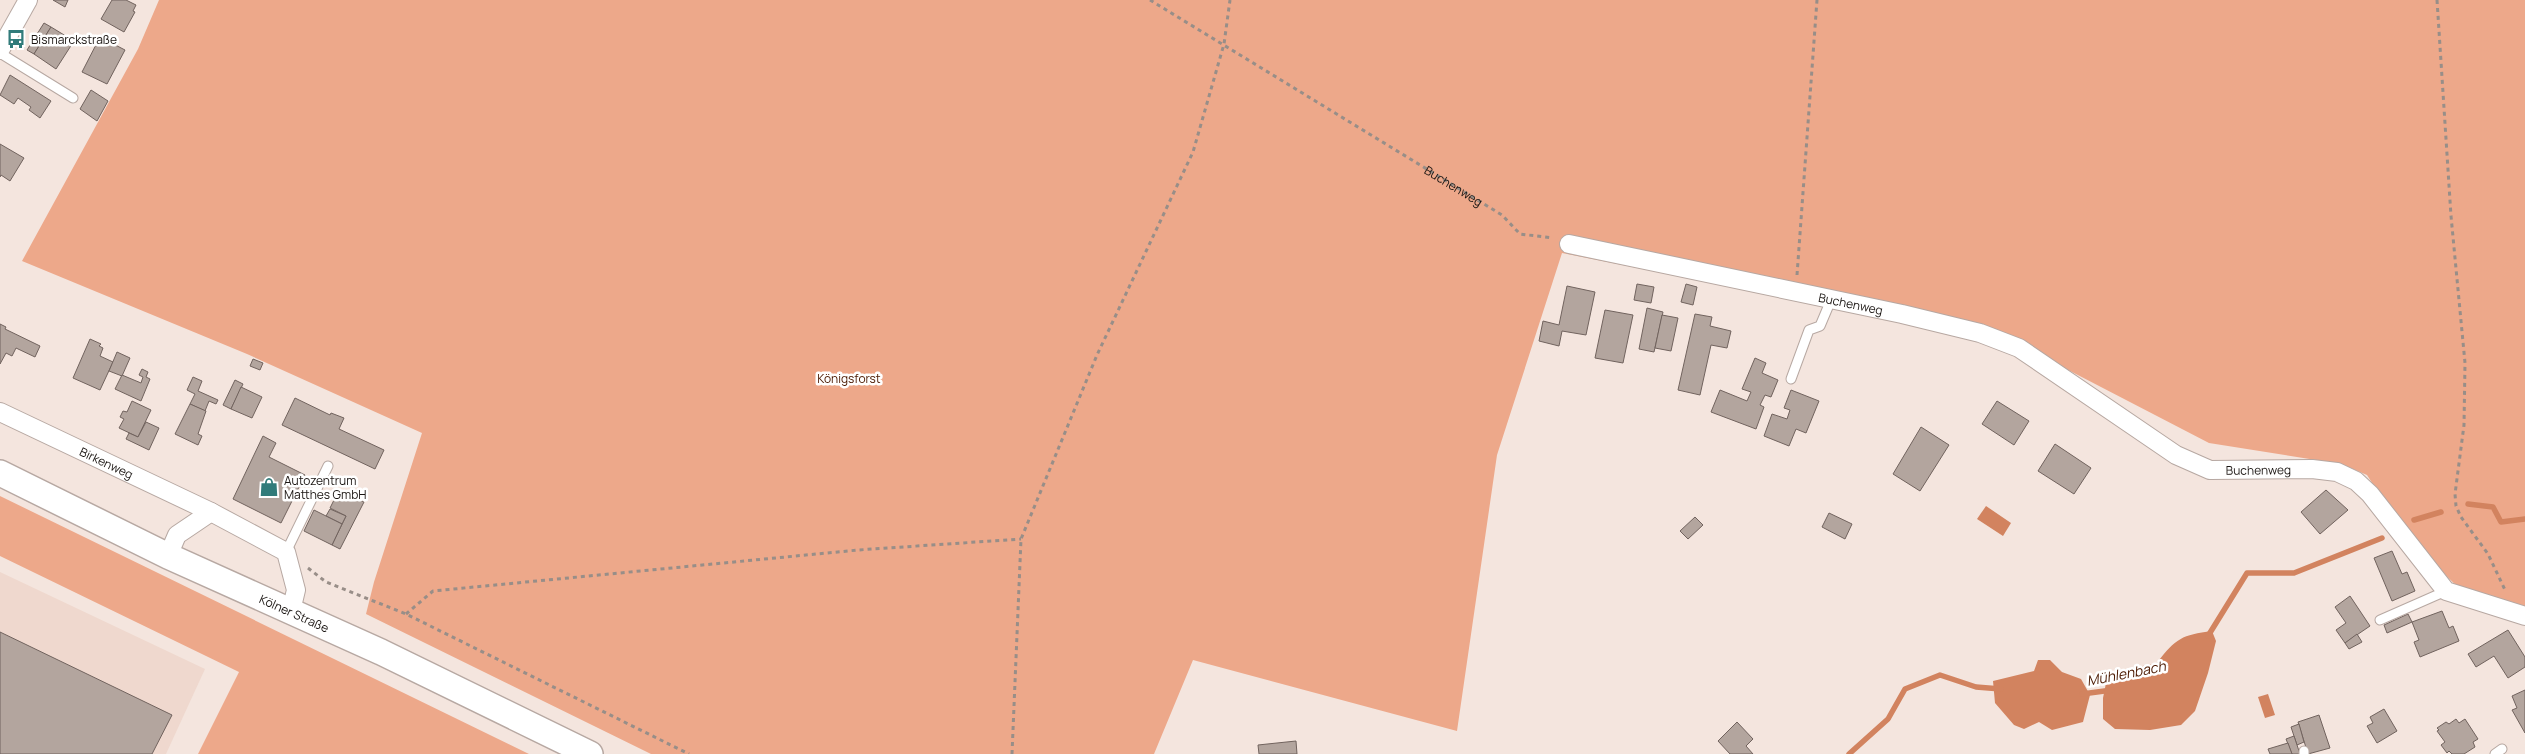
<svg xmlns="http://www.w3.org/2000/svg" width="2525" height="754" viewBox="0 0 2525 754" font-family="Manrope,sans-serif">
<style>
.built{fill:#efd8ce}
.green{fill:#eda88a}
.water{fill:#d2835f}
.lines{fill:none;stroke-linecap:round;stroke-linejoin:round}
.stream{stroke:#d2835f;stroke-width:5.5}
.building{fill:#b3a59e;stroke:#71635e}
.lane-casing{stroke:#b7a8a2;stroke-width:11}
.street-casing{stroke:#b7a8a2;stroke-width:20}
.secondary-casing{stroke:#b7a8a2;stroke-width:28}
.path{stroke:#988e88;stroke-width:3;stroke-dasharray:4 4;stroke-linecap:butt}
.lane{stroke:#fff;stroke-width:9}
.street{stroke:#fff;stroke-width:18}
.secondary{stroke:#fff;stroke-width:25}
.labels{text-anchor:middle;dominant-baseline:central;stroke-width:5;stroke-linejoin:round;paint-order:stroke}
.poi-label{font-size:12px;fill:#1a1512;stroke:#fff;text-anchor:start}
.street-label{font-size:12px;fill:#1a1512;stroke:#fff}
.park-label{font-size:12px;fill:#4b1900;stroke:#fff}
.water-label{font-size:14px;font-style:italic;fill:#4b1900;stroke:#fff}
</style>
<rect width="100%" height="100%" fill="#f4e5de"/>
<path class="built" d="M0,572L205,669L166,754H0Z"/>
<g class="green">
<path d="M159,0H2525V608L2460,589L2410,541L2367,475L2341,464L2209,443L2016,343L1562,253L1497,455L1457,731L1193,660L1154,754H651L366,614L374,582L422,433L247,354L22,261L138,49Z"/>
<path d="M0,496L529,754H198L239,672L0,556Z"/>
</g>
<g class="water">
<path d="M1986,506L2011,523L2003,536L1977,519Z"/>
<path d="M2212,631L2216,641L2208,673L2195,711L2181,725L2150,730L2115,729L2103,719V698L2108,673L2157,663C2176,638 2182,635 2212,631Z"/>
<path d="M2038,660H2050L2062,672L2081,679L2090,695L2083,722L2052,730L2039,722L2024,729L2014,725L1995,703L1993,681L2034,671Z"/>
<path d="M2268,694L2275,715L2265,718L2258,697Z"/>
</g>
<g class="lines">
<g class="stream">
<path d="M2468,504L2493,507L2501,522L2525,519"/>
<path d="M2414,520L2441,512"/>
<path d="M2208,636L2247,573H2294L2382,538"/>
<path d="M2082,694L2112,690"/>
<path d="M1849,754L1888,719L1905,689L1940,675L1976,687L2001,689"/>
</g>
</g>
<g class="building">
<path d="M53,0H68L65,7Z"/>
<path d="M112,0H126L136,5L133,11L135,12L124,32L101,19Z"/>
<path d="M44,23L51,27L34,54L27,50Z"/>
<path d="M51,27L74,41L56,69L34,54Z"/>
<path d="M100,37L125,50L107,84L82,72Z"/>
<path d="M10,75L51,101L40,118L29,110L31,107L18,98L14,104L0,95Z"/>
<path d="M91,90L108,101L97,121L80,109Z"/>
<path d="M0,144L24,158L10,181L1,175L0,177Z"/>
<path d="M1637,284L1654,287L1651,303L1634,300Z"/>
<path d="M1686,284L1697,287L1693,305L1681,302Z"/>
<path d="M1567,286L1595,292L1586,335L1562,331L1559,346L1539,341L1543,321L1559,325Z"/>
<path d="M1647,308L1663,312L1654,352L1639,349Z"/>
<path d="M1605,310L1633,315L1623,363L1595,358Z"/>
<path d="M1695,314L1712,317L1710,326L1731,331L1727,348L1711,345L1700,395L1678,390Z"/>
<path d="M1662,315L1678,318L1671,351L1655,348Z"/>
<path d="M0,324L6,327L5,329L40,346L35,357L16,348L12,356L6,353L0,364Z"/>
<path d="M90,339L101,344L99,346L103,348L100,356L113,362L100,390L73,378Z"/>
<path d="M117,352L130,358L122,376L109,371Z"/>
<path d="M1755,358L1766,363L1762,373L1778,380L1771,397L1765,395L1760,405L1764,407L1756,429L1711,412L1720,390L1747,401L1751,392L1742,389Z"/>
<path d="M253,359L263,363L260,370L250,366Z"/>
<path d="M142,369L148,372L146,377L150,379L141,401L115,389L122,375L141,383L143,377L139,375Z"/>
<path d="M193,377L202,381L198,391L218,400L216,404L209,401L205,411L190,404L195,394L187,390Z"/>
<path d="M235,380L243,384L231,409L223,405Z"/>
<path d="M241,387L262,397L252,418L231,409Z"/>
<path d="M1791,390L1819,401L1806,433L1796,429L1789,446L1764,436L1772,414L1787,419L1790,410L1784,408Z"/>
<path d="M295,398L330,415L331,413L344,418L339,429L384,450L375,469L282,425Z"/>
<path d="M132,401L151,410L138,437L119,428L124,419L120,417L123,411L127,412Z"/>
<path d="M1997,401L2029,421L2014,445L1982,424Z"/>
<path d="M190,404L206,411L198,434L202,436L198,445L175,434Z"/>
<path d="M146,422L159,428L149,450L126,439L129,433L138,437Z"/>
<path d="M1921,427L1949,445L1920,491L1893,474Z"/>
<path d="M263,436L276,443L269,457L305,475L281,523L233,499Z"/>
<path d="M2055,444L2091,468L2074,494L2038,471Z"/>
<path d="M339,490L364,502L340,549L332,545L346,516L330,508Z"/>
<path d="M2326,490L2348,510L2320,534L2301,512Z"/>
<path d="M330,509L346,516L342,524L326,516Z"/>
<path d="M314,510L342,524L332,545L304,531Z"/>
<path d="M1829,513L1852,524L1845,539L1822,527Z"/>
<path d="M1695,517L1703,525L1688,539L1680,531Z"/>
<path d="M2392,551L2402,574L2407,572L2415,591L2392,601L2374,558Z"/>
<path d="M2350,596L2370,626L2345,643L2336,630L2346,623L2335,607Z"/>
<path d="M2442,611L2449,628L2453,626L2459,641L2420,657L2414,642L2419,640L2412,622Z"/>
<path d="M2408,614L2412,622L2387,633L2384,625Z"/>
<path d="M2508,630L2525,657V667L2508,678L2494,656L2476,667L2468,654Z"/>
<path d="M0,632L172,715L152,754H0Z"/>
<path d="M2357,634L2362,642L2349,649L2345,643Z"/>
<path d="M2525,690V733L2512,710L2517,708L2512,696Z"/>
<path d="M2384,709L2397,731L2377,743L2367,726L2373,723L2370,717Z"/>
<path d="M2319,715L2330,748L2308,754L2298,722Z"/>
<path d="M2456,719L2459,723L2465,719L2478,739L2473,742L2475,747L2464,754H2452L2449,751L2447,753L2441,745L2445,742L2437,731L2439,730L2437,728L2446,722L2449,724Z"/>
<path d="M1737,722L1753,739L1746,746L1753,754H1730L1718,741Z"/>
<path d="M2299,724L2304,742L2297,745L2291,727Z"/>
<path d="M2294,736L2300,754H2292L2286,739Z"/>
<path d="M1296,741L1297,754H1259L1258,745Z"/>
<path d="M2288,743L2292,754H2270L2268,749Z"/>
</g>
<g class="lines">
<g class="lane-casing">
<g id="lane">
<path d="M0,53L73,98"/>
<path d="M1791,379L1809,330L1820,326L1831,300"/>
<path d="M286,552L328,466"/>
<path d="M2380,620L2446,591"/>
<path d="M2304,751V754"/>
<path d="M2495,754L2502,749"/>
</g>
</g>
<g class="street-casing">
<g id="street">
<path d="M0,50L28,0"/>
<path id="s2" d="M1569,244L1902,314L1980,333L2019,348L2176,455L2210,470L2312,469L2337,472L2356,481L2370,494L2446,591L2525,616"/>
<path id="s3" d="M0,412L211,512"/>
<path d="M168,556L177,535L211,512L286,552L296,590L291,611"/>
</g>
</g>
<g class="secondary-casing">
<g id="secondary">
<path id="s4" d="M0,473L168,556L381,652L590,754"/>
</g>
</g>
<g class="path">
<path id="s1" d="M1150,0L1502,215L1520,234L1553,238"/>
<path d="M2437,0L2451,216L2465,363L2464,425L2455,494L2456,506L2461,517L2488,554L2506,592"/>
<path d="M1797,275L1817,0"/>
<path d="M308,568L326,582L406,614L689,754"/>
<path d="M406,614L433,591L858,550L1021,539"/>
<path d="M1012,754L1021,539L1097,355L1193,152L1224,44L1230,0"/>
</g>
<use href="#lane" class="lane"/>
<use href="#street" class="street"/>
<use href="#secondary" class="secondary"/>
</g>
<defs>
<g id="bus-bare" transform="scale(1.5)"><path d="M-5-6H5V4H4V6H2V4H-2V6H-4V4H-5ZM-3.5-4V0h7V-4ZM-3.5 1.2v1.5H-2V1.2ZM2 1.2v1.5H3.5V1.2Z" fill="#317b7a" stroke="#fff" stroke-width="2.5" paint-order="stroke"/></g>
<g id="shop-bare" transform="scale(1.5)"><path d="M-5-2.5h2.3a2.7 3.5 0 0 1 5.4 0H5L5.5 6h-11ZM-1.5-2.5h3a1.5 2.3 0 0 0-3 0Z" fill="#317b7a" stroke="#fff" stroke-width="2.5" paint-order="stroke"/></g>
</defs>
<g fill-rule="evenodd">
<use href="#bus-bare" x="16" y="39"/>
<use href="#shop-bare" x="269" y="487"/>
</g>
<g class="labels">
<g class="poi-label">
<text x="31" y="39">Bismarckstraße</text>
<text x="284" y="480">Autozentrum<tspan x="284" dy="14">Matthes GmbH</tspan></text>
</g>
<g class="street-label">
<text stroke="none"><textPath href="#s1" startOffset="356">Buchenweg</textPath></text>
<text stroke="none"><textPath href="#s2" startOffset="288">Buchenweg</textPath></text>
<text stroke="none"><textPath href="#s3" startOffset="118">Birkenweg</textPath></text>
<text stroke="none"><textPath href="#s2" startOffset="738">Buchenweg</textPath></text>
<text stroke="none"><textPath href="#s4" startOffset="326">Kölner Straße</textPath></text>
</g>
<g class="park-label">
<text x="849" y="378">Königsforst</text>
</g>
<g class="water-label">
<text transform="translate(2126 673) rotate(-11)">Mühlenbach</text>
</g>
</g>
</svg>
